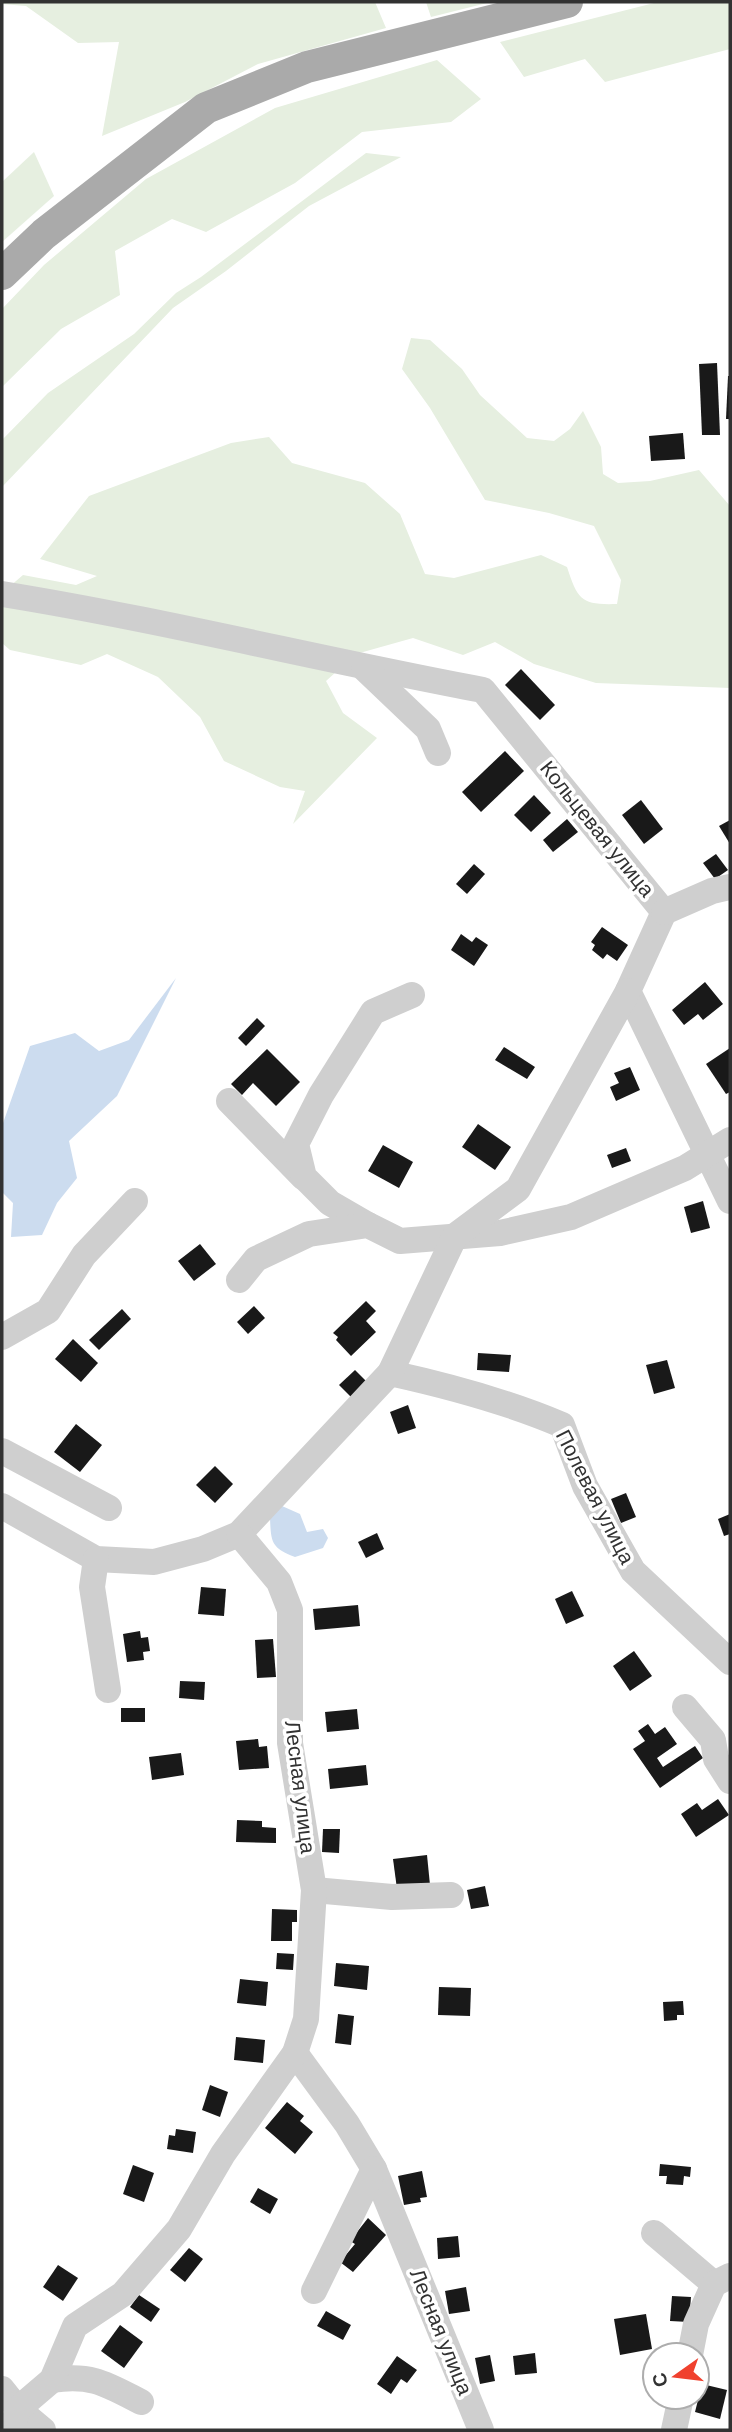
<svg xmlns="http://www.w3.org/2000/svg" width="732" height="2432" viewBox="0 0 732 2432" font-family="'DM Sans',sans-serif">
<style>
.green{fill:#e6efe0}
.water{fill:#ccdcef}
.building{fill:#191919}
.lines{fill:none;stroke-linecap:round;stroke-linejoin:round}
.minor{stroke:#cfcfcf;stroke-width:26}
.major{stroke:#aaa;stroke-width:32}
.labels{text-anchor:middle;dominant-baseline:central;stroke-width:7;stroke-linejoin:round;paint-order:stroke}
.street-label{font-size:21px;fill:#323232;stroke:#fff}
</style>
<rect width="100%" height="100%" fill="#fff"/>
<g class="green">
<path d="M2,2H375L386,28L258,64L185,102L102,136L119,42L78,43L26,6L2,4Z"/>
<path d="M426,2H491L431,17Z"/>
<path d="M658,2H730V49L605,82L585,59L524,77L500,42Z"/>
<path d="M437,60L481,99L451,122L362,132L295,183L206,232L172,219L115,251L120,295L61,329L2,387V309L44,265L146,179L275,108Z"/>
<path d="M34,152L54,196L2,242V182Z"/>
<path d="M366,153L401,157L309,206L226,271L173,308L2,487V440L48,393L134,334L176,293L201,277Z"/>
<path d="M411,338L430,340L462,369L480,395L527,438L554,441L570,429L583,411L601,447L603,474L618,483L650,481L699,470L730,506V688L596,683L534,664L495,642L463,655L413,638L356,654L326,681L343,713L377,738L293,824L305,791L280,787L224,761L200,717L158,677L107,654L81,665L10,650L2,643V593L23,575L76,585L97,576L40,559L89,496L231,443L269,437L292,463L365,483L400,514L425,574L454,578L541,555L567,567C578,601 582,605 617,604L621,580L594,526L549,513L485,500L430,408L402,369Z"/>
</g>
<g class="water">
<path d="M176,978L117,1096L69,1141L77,1178L57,1203L42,1235L11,1237L13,1203L2,1192V1126L30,1046L75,1033L99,1051L129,1040Z"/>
<path d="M282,1506L300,1514L307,1532L323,1529L328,1538L323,1548L295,1557C271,1548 271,1542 270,1518Z"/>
</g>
<g class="building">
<path d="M717,363L720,435H702L699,364Z"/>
<path d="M728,376H730V419H726Z"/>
<path d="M683,433L685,459L651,461L649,436Z"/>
<path d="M521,669L555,705L540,720L505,685Z"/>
<path d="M505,751L524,771L481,812L462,792Z"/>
<path d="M534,795L551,813L531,832L514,815Z"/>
<path d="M641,800L663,829L644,844L622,815Z"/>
<path d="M567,819L578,832L553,852L543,840Z"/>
<path d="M730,820V844L719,826Z"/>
<path d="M716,854L728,870L715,879L703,863Z"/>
<path d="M474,864L485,874L467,894L456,884Z"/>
<path d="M602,927L628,945L617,961L607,954L603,959L592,950L595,945L591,942Z"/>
<path d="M461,934L472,942L476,937L488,945L474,966L451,950Z"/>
<path d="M705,982L723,1004L703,1020L698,1014L684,1025L672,1010Z"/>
<path d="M257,1018L265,1026L246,1046L238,1038Z"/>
<path d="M504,1047L535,1067L527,1079L495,1060Z"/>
<path d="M730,1048V1092L726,1094L706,1064Z"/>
<path d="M267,1049L300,1082L276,1106L253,1083L242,1095L231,1084Z"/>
<path d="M630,1067L640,1090L616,1101L610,1087L619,1083L614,1073Z"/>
<path d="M478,1124L511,1147L495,1170L462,1147Z"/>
<path d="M383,1145L413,1162L399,1188L368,1171Z"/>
<path d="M626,1148L631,1161L612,1168L607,1155Z"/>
<path d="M703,1201L710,1228L691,1233L684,1207Z"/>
<path d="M200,1244L216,1264L194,1281L178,1261Z"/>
<path d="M366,1301L376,1311L366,1321L376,1332L351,1356L336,1340L338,1337L333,1333Z"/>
<path d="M254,1306L265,1318L248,1334L237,1322Z"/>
<path d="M122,1309L131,1319L99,1350L89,1340Z"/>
<path d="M73,1339L98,1363L81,1382L55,1359Z"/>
<path d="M478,1353L511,1355L509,1372L477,1370Z"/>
<path d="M667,1360L675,1388L654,1394L646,1365Z"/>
<path d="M355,1370L368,1383L352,1398L339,1385Z"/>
<path d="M408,1405L416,1428L398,1434L390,1412Z"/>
<path d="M76,1424L102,1445L80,1472L54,1452Z"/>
<path d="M215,1466L233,1484L215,1503L196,1485Z"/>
<path d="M626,1493L636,1517L621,1523L611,1499Z"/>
<path d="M730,1514V1534L724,1536L718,1519Z"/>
<path d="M377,1533L384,1549L366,1558L358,1542Z"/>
<path d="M201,1587L226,1589L224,1616L198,1614Z"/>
<path d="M572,1591L584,1616L566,1624L555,1599Z"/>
<path d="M358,1605L360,1626L315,1630L313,1609Z"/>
<path d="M140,1631L141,1638L148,1637L150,1651L143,1652L144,1660L127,1662L123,1634Z"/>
<path d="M273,1639L276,1677L257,1678L255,1640Z"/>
<path d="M634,1651L652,1676L630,1691L613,1666Z"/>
<path d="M180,1681L205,1682L204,1700L179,1698Z"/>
<rect x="121" y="1708" width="24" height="14"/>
<path d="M357,1709L359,1729L327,1732L325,1712Z"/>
<path d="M648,1724L655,1734L665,1727L677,1744L657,1758L663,1767L695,1746L703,1758L660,1788L633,1749L645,1741L638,1731Z"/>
<path d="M258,1739L259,1747L267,1746L269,1768L239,1770L236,1741Z"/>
<path d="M181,1753L184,1775L152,1780L149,1757Z"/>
<path d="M366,1765L368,1785L330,1789L328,1769Z"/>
<path d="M718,1799L729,1815L696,1837L681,1814L697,1803L702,1810Z"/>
<path d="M237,1820L262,1821V1827L276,1828V1843L236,1842Z"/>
<path d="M323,1829H340L339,1853L322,1852Z"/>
<path d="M427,1855L430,1885L397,1889L393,1859Z"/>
<path d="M485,1886L489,1906L471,1909L467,1890Z"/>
<path d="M272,1909L297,1910V1922H292V1941H271Z"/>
<path d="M277,1953L294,1954L293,1970L276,1969Z"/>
<path d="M336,1963L369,1966L367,1990L334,1986Z"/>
<path d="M240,1979L268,1982L266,2006L237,2003Z"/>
<path d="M439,1987L471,1988L470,2016L438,2015Z"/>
<path d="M683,2001L684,2015H677V2020L664,2021L663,2002Z"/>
<path d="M338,2014L354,2016L351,2045L335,2043Z"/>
<path d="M236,2037L265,2040L263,2063L234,2060Z"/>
<path d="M210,2085L228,2092L220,2117L202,2110Z"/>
<path d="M287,2102L304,2116L300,2121L313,2132L295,2154L265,2128Z"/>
<path d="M176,2129L196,2132L193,2153L167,2149L169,2135L175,2136Z"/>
<path d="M660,2164L691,2167L690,2177L684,2176L683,2185L666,2184L667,2176H659Z"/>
<path d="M133,2165L154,2173L144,2202L123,2194Z"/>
<path d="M422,2171L427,2197L420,2198L421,2202L404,2205L398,2176Z"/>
<path d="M258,2188L278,2199L270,2214L250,2202Z"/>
<path d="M368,2218L386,2235L353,2272L340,2262L355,2244L350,2241Z"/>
<path d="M458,2236L460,2257L438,2259L437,2238Z"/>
<path d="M189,2248L203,2259L185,2282L170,2270Z"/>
<path d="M58,2265L78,2278L63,2301L43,2287Z"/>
<path d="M466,2287L470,2311L449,2314L445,2291Z"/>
<path d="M139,2295L160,2309L151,2322L130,2307Z"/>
<path d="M672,2296L691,2297L689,2322L670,2321Z"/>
<path d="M326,2311L351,2325L343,2340L317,2326Z"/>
<path d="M646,2314L652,2349L620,2355L614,2319Z"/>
<path d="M120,2325L143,2342L124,2368L101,2351Z"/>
<path d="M535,2353L537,2373L515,2375L513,2356Z"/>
<path d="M490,2355L495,2381L480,2384L475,2358Z"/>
<path d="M397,2356L417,2370L407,2383L401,2379L391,2394L377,2384Z"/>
<path d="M702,2384L727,2390L720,2419L695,2412Z"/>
</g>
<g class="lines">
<g class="minor">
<path d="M2,594C163,620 322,660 483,690L664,912L628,991L730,1201"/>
<path d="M364,668L428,729L438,753"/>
<path d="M664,912L712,891L730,887"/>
<path d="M229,1101L303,1177"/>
<path d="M368,1225L330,1203L304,1177L296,1144L321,1095L373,1012L412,995"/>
<path d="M239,1280L256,1259L309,1234L368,1225L400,1241L500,1233L571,1217L685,1168L730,1140"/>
<path d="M2,1337L48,1311L84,1255L135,1201"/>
<path d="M390,1373C449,1386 506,1401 562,1425L585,1486L633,1571L730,1662"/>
<path d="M2,1451L109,1508"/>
<path d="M2,1506L96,1559L154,1562L203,1549L239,1534L390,1373L455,1236L518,1189L628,991"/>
<path d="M96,1559L92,1587L108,1690"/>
<path d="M685,1707L713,1740L716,1759L730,1781"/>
<path d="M314,1890L392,1897L451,1895"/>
<path d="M295,2053L347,2124L374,2169L481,2430"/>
<path d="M654,2233L714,2284"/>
<path d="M314,2291L374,2169"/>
<path d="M690,2355L696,2324L714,2284L730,2276"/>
<path d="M52,2380C92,2374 106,2384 141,2402"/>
<path d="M2,2389L18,2409L43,2430"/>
<path d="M11,2430L18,2409L52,2380L75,2326L123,2294L179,2229L223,2154L295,2053L306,2019L314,1890L290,1743V1610L279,1582L239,1534"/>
<path d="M674,2430L681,2397"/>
</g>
<path class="major" d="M2,274L44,234L206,108L307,67L567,2"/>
</g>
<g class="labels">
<g class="street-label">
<text transform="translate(597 829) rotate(51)">Кольцевая улица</text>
<text transform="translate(595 1497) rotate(63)">Полевая улица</text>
<text transform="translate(300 1787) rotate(83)">Лесная улица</text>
<text transform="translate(441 2332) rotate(68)">Лесная улица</text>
</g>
</g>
<rect width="732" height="2432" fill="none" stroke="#323232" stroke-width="7"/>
<g transform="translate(676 2376) rotate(256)"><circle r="33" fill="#ffffff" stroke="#adadad" stroke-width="2"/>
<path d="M0-5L12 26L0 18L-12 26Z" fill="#f0412e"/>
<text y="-10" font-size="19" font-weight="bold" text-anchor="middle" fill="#323232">С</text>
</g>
</svg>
